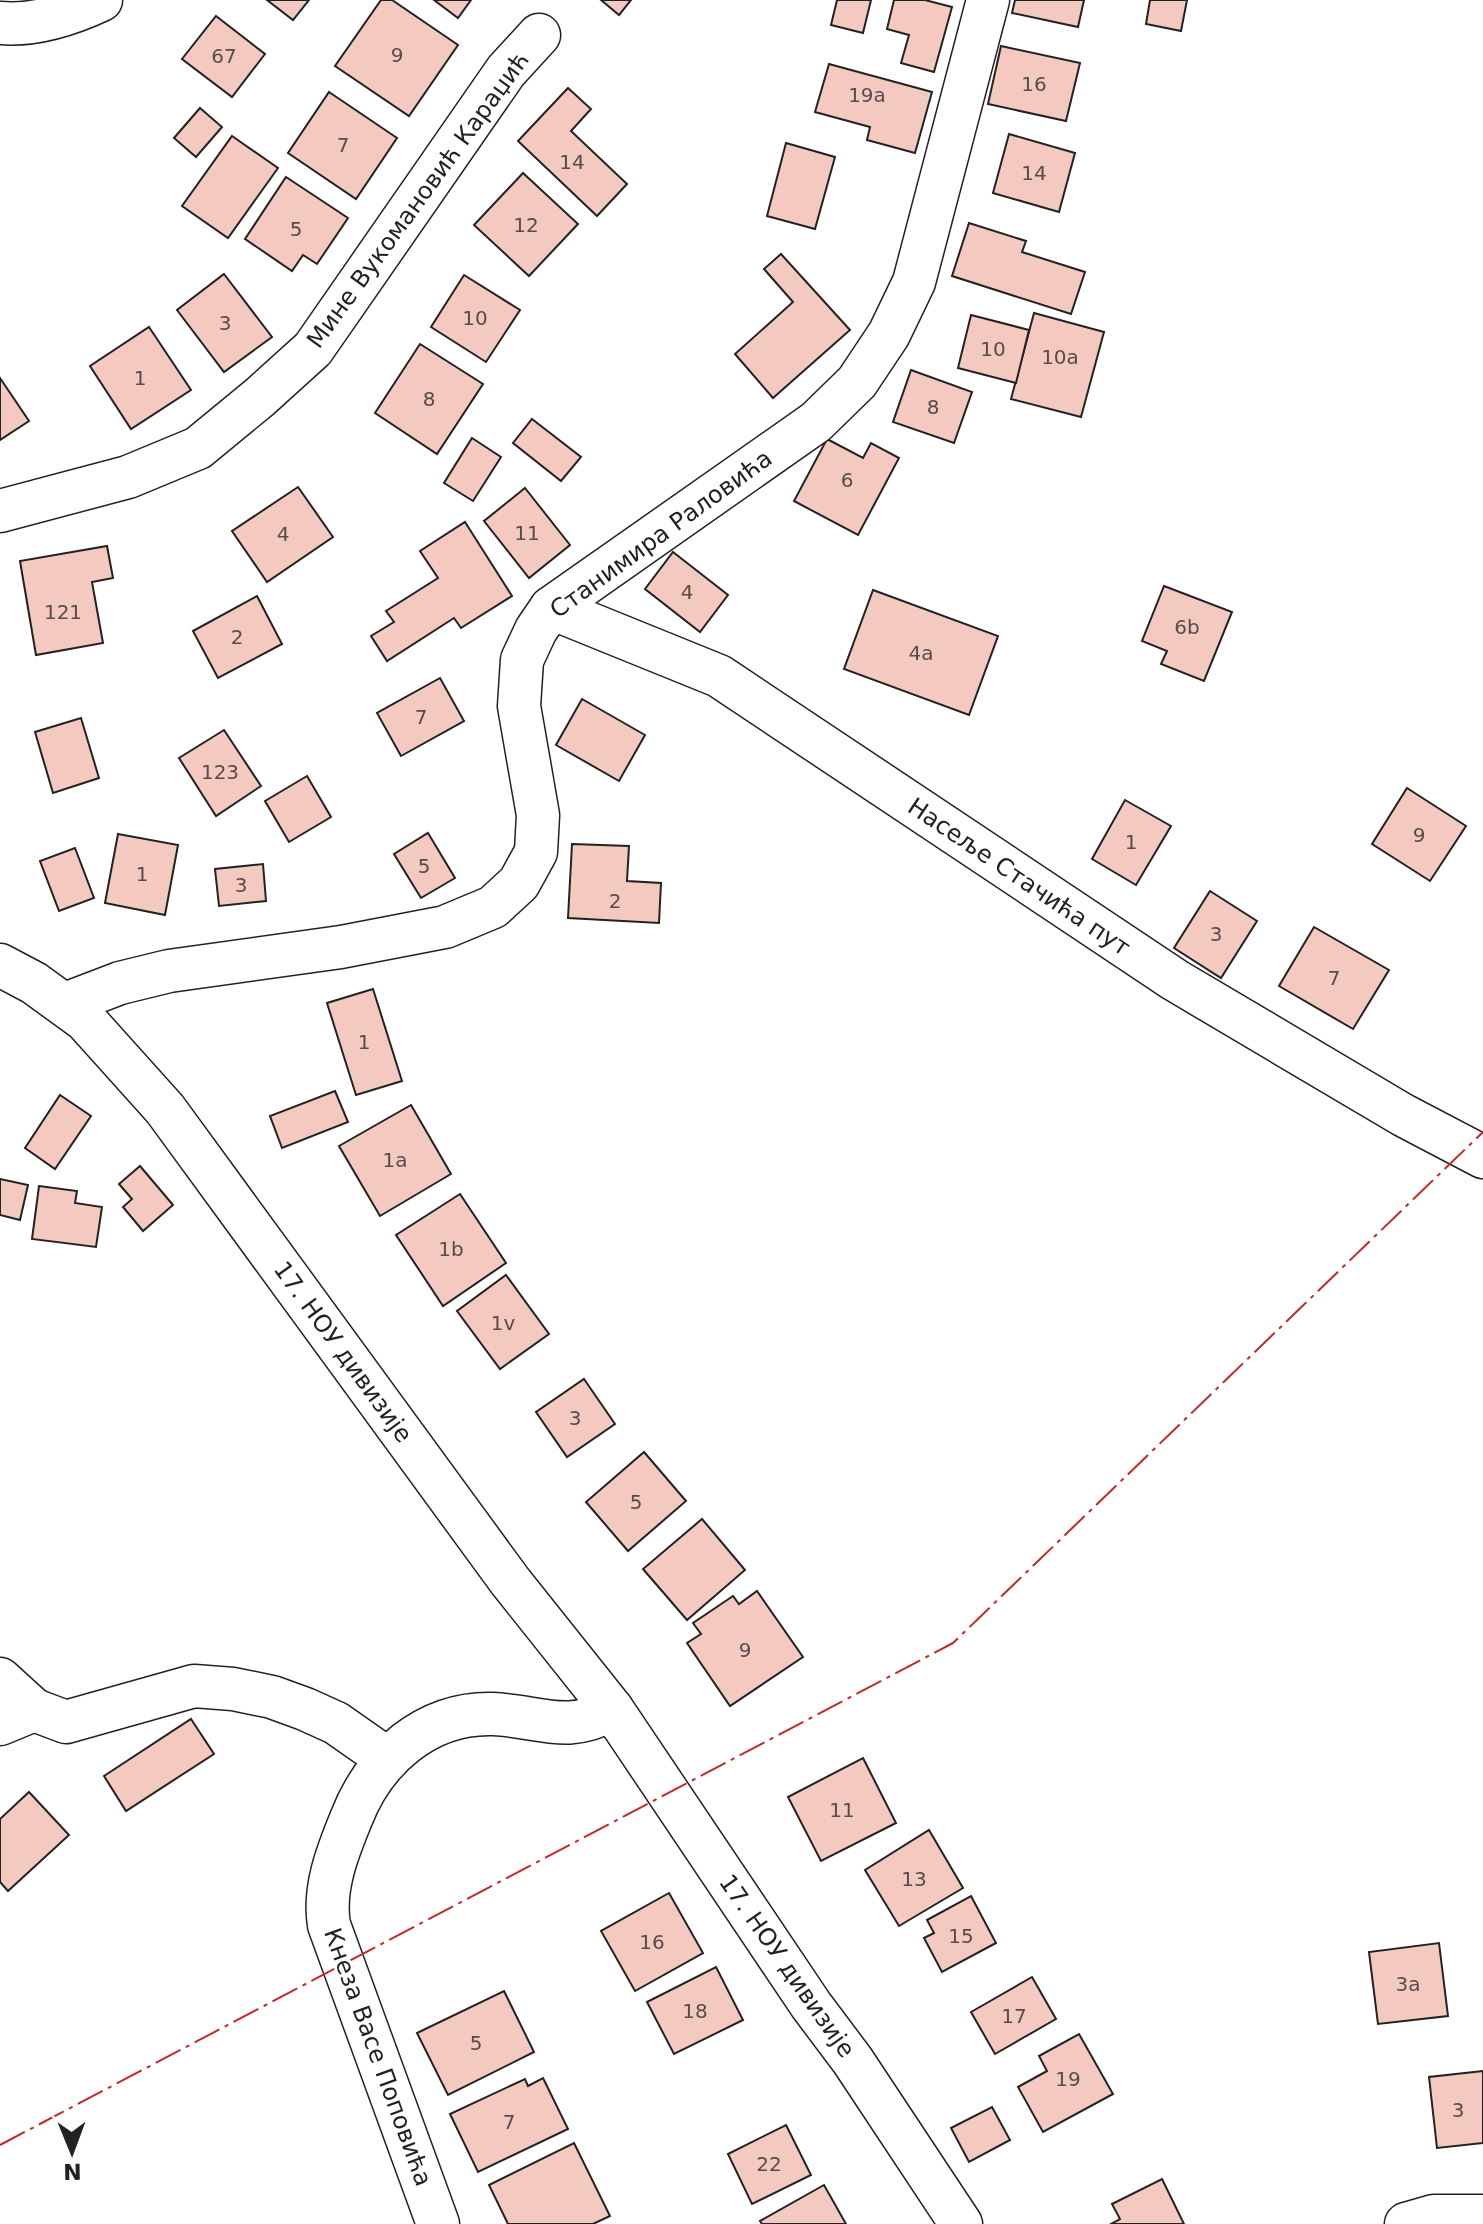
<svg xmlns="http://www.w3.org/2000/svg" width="1483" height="2224" viewBox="0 0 1483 2224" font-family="'DejaVu Sans',sans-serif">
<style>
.building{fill:#f3c9c0;stroke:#222;stroke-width:2}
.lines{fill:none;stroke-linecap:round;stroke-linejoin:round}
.minor-casing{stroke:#222;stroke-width:45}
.minor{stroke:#fff;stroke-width:42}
.power{stroke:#c62828;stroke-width:2;stroke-dasharray:28 6 4 6;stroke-linecap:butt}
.labels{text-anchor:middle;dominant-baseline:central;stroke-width:6;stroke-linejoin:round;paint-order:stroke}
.number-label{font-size:20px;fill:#564c4a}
.street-label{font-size:24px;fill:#222;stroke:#fff}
</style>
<rect width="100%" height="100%" fill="#fff"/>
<g class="building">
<path d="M267,0H309L293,20Z"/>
<path d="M381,0H392L458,45L409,116L335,66Z"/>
<path d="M434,0H471L458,18Z"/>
<path d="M601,0H631L619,15Z"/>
<path d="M837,0H871L863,33L831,25Z"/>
<path d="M894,0H925L952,7L934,72L901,63L909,35L887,29Z"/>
<path d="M1015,0H1084L1078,27L1012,13Z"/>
<path d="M1150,0H1187L1181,31L1146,24Z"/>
<path d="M216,16L265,54L232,97L182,59Z"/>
<path d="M1001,46L1080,63L1066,121L988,104Z"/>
<path d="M829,64L932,92L915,153L867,140L870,127L815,112Z"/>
<path d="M568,88L591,109L571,131L627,184L597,216L518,141Z"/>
<path d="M329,92L397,138L356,199L288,153Z"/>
<path d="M200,108L222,127L196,157L174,138Z"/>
<path d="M1009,134L1075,153L1059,212L993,193Z"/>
<path d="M232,136L278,168L228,238L182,206Z"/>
<path d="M786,143L835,157L815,229L767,216Z"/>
<path d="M523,173L578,224L529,276L474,225Z"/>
<path d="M286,177L348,218L317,264L303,255L292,271L245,239Z"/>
<path d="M969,223L1026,241L1022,252L1085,272L1071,314L952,276Z"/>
<path d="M781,254L850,330L773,398L735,354L793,302L764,269Z"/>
<path d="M224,274L272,337L224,372L177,310Z"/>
<path d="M464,275L520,310L486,362L431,327Z"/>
<path d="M1034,313L1104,332L1081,417L1011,399Z"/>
<path d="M971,315L1029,330L1016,383L958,368Z"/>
<path d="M149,327L191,390L131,429L90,366Z"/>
<path d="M420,344L483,384L437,454L375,413Z"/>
<path d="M911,370L972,392L954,443L893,422Z"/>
<path d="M0,378L29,421L0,440Z"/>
<path d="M532,419L581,457L561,481L513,443Z"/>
<path d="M472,438L501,457L473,501L444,483Z"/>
<path d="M827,439L863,458L871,443L899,458L858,535L794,501Z"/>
<path d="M298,487L333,537L267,582L232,531Z"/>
<path d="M525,488L570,545L529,578L484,521Z"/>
<path d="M465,522L512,596L461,628L454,618L387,661L371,636L394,622L386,611L438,578L420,551Z"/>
<path d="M107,546L113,578L92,582L103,643L36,655L20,561Z"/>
<path d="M673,552L728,595L700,632L645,589Z"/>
<path d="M1164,586L1232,612L1204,681L1161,664L1167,651L1142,641Z"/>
<path d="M873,590L998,636L969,715L844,669Z"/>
<path d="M257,596L282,644L218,678L193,631Z"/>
<path d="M440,678L464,721L401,756L377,713Z"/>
<path d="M582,699L645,735L619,781L556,745Z"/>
<path d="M81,718L99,778L53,793L35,732Z"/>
<path d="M224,730L261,786L216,816L179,758Z"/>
<path d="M307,776L331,817L289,842L265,801Z"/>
<path d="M1407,788L1466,826L1430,881L1372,844Z"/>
<path d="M1125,800L1171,826L1136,885L1092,859Z"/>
<path d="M428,833L455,878L421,898L394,854Z"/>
<path d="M118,834L178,845L165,915L105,903Z"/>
<path d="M572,844L629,846L627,881L661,883L659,923L568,918Z"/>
<path d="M75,848L94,898L59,911L40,861Z"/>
<path d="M263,864L266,901L219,906L215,869Z"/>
<path d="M1210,891L1257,921L1221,978L1174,948Z"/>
<path d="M1314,927L1389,970L1353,1029L1279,986Z"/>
<path d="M373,989L402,1081L356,1095L327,1003Z"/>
<path d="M335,1091L348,1122L282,1148L270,1116Z"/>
<path d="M60,1095L91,1116L55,1169L25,1148Z"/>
<path d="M411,1105L451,1174L380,1216L339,1146Z"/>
<path d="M140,1166L173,1205L143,1231L123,1207L132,1199L119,1184Z"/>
<path d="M0,1179L28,1185L20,1220L0,1215Z"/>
<path d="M39,1186L77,1191L75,1203L102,1207L96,1247L32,1239Z"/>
<path d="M460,1194L506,1263L443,1306L396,1235Z"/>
<path d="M506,1275L549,1334L500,1369L457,1311Z"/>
<path d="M584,1379L615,1424L567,1457L536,1412Z"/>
<path d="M644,1452L686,1501L628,1551L586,1502Z"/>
<path d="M702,1519L745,1570L687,1620L643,1569Z"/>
<path d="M757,1591L803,1657L730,1706L687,1643L701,1634L693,1623L733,1596L739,1604Z"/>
<path d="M191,1719L214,1754L126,1811L104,1776Z"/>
<path d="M863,1758L896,1823L821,1861L788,1797Z"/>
<path d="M29,1792L69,1835L8,1891L0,1882V1819Z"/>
<path d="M929,1830L963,1888L899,1926L865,1870Z"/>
<path d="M669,1893L703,1953L635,1991L601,1931Z"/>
<path d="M971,1896L996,1943L942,1972L924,1938L934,1933L927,1920Z"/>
<path d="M1439,1943L1448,2016L1378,2024L1369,1952Z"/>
<path d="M716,1967L743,2020L674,2054L647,2002Z"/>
<path d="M1032,1977L1056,2019L995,2054L971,2012Z"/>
<path d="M504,1991L534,2052L448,2095L417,2033Z"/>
<path d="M1079,2034L1113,2094L1043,2132L1018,2087L1047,2071L1039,2056Z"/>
<path d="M1483,2071V2143L1437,2148L1429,2077Z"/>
<path d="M543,2078L568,2129L478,2172L450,2114L525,2079L528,2086Z"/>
<path d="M992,2107L1010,2140L969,2162L951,2128Z"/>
<path d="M786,2125L811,2175L752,2204L728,2154Z"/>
<path d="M574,2143L610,2216L593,2224H508L489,2185Z"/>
<path d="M1162,2179L1184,2224H1111L1120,2219L1112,2204Z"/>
<path d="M824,2185L846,2224H762L760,2221Z"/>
</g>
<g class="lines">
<g class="minor-casing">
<g id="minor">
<path d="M0,23C33,26 71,14 101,0"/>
<path d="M0,511L128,477L198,448L260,397L313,349L506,71L539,35"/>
<path d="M551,608L719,676L1175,980L1403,1115L1483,1157"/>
<path d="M0,965L34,983L85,1020L165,1109L510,1581L612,1709L811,2005L853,2061L961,2224"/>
<path d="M65,1004L120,983L169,971L341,947L445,927L493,907L519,883L536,852L538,815L519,706L522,660L536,630L551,608L816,422L857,382L889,334L914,282L988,0"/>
<path d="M0,1679L34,1710"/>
<path d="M0,1724L34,1710L66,1722L194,1686L233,1689L272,1697L305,1709L336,1723L386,1758"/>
<path d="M438,2224L329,1925C323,1889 337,1853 351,1819C374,1759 426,1712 493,1714C539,1716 568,1735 612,1709"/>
<path d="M1406,2224L1434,2216H1483"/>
</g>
</g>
<use href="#minor" class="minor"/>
<path class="power" d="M0,2145L953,1643L1483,1132"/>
</g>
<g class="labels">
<g class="number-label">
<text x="397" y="55">9</text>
<text x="224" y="56">67</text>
<text x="1034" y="84">16</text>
<text x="867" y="95">19a</text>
<text x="343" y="145">7</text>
<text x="572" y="162">14</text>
<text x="1034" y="173">14</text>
<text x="526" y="225">12</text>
<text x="296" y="229">5</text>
<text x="475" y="318">10</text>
<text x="225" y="323">3</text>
<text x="993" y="349">10</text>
<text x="1060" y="357">10a</text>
<text x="140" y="378">1</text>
<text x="429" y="399">8</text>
<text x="933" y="407">8</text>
<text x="847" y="480">6</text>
<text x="527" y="533">11</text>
<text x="283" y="534">4</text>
<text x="687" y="592">4</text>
<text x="63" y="612">121</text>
<text x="1187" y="627">6b</text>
<text x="237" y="637">2</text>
<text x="921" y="653">4a</text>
<text x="421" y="717">7</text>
<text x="220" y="772">123</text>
<text x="1419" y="835">9</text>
<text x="1131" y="842">1</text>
<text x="424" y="866">5</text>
<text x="142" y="874">1</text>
<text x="241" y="885">3</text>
<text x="615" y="901">2</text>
<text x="1216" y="934">3</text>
<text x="1334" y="978">7</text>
<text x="364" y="1042">1</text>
<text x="395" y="1160">1a</text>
<text x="451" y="1249">1b</text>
<text x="503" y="1323">1v</text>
<text x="575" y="1418">3</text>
<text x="636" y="1502">5</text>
<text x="745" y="1650">9</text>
<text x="842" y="1810">11</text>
<text x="914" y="1879">13</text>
<text x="961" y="1936">15</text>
<text x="652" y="1942">16</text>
<text x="1408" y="1984">3a</text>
<text x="695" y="2011">18</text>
<text x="1014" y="2016">17</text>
<text x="476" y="2043">5</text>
<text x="1068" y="2079">19</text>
<text x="1458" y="2110">3</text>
<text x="509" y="2122">7</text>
<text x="769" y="2164">22</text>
</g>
<g class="street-label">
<text transform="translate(418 200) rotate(-54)">Мине Вукомановић Караџић</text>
<text transform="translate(661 534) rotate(-36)">Станимира Раловића</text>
<text transform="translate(1019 877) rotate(34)">Насеље Стачића пут</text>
<text transform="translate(343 1352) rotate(54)">17. НОУ дивизије</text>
<text transform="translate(787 1966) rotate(55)">17. НОУ дивизије</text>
<text transform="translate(378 2057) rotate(70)">Кнеза Васе Поповића</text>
</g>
</g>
<g transform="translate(72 2152) rotate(179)" stroke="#ffffff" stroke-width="6" paint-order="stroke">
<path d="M0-6L14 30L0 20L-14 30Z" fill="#222222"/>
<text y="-12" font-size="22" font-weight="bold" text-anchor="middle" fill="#222222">N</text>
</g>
</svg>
